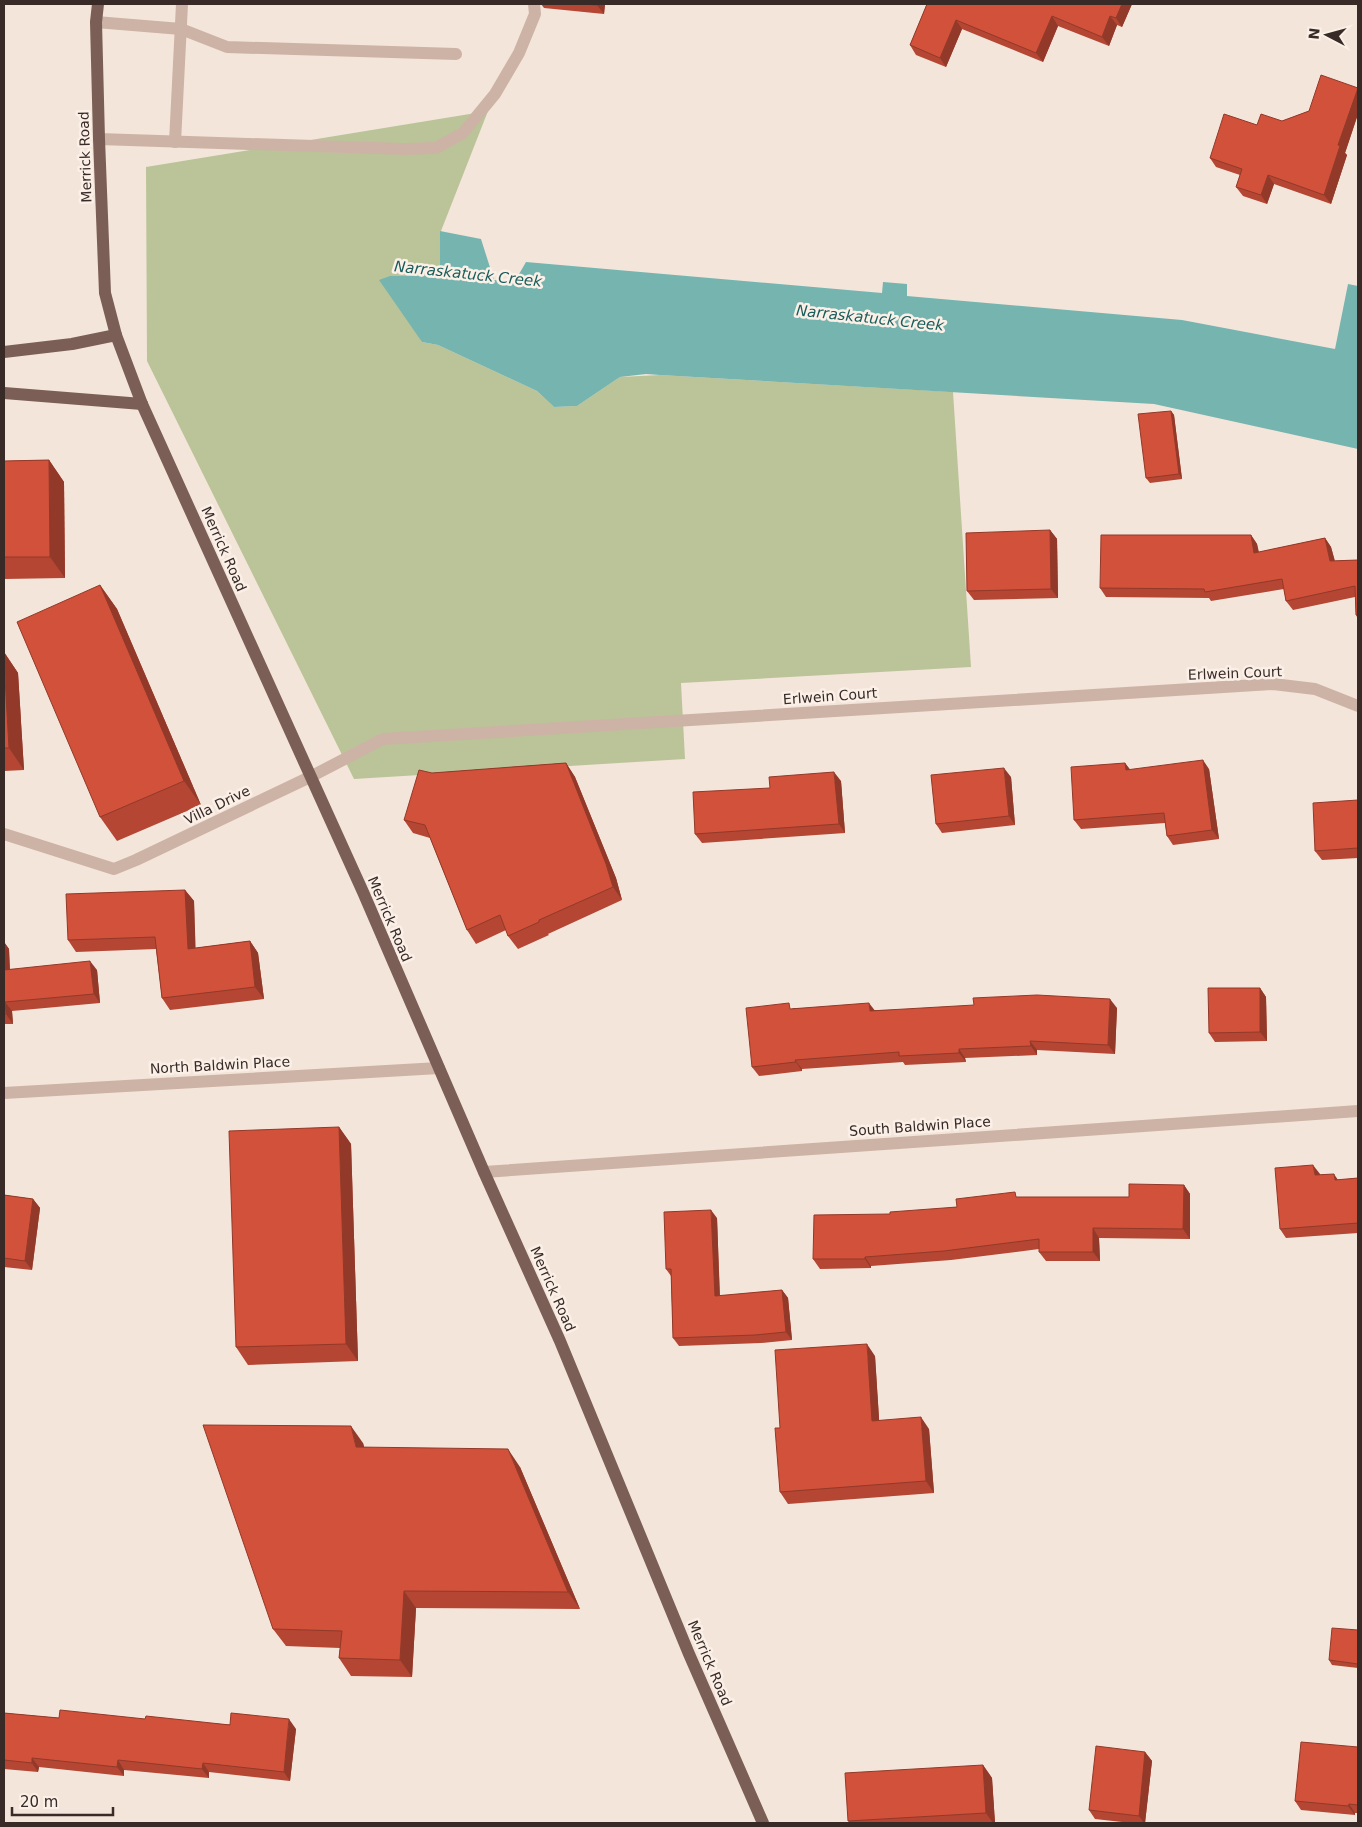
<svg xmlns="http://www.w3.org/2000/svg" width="1362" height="1827" viewBox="0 0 1362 1827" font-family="'DejaVu Sans',sans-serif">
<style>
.green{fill:#bac498}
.water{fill:#76b4b0}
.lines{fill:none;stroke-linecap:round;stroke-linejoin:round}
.minor{stroke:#cdb3a5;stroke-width:12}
.major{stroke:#7b5f56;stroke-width:12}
.wall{fill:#b44633}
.shaded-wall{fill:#923929}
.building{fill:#d1513b;stroke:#923929}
.labels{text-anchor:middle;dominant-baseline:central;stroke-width:5;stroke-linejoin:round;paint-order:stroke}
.street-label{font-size:14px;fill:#382a27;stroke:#fbf0e7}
.water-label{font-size:15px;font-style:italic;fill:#185d5b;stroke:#fbf0e7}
</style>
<rect width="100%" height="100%" fill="#f4e5da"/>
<path class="green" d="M488,111L441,231L440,276H390L422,342L438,345L537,391L554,407L577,406L620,377L660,375L953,392L971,667L681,683L685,759L354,779L147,361L146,167Z"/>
<path class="water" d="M440,231L481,239L494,280L515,281L526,262L882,293L883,282L907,284V296L1182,320L1335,349L1348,284L1358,286V449L1154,404L660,375L646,374L620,377L577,406L554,407L537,391L438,345L422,342L379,280L390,276H440Z"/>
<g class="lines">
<g class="minor">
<path d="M96,22L181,29L227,47L456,54"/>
<path d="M99,139L404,149L436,148L463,133L495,94L519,53L535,14L534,4"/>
<path d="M175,142L182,4"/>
<path d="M4,834L114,869L136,860L310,777L383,739L1273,684L1315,689L1358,706"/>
<path d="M4,1093L439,1068"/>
<path d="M484,1172L1358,1111"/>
</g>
<g class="major">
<path d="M98,4L96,22L99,139L105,293L116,335L142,404L363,892L484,1172L560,1341L689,1654L763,1823"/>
<path d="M4,352L72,344L116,335"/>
<path d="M4,393L142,404"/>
</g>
</g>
<g class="wall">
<path d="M541,4H605L604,14L544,8Z"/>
<path d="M927,4H1132L1122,27L1117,25L1109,46L1058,26L1043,62L962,29L946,67L916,55L910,45Z"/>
<path d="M1358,88V114L1345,153L1347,155L1331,204L1274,184L1267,204L1243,196L1236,187L1240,175L1216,167L1210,158L1257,125L1282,121L1309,111Z"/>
<path d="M1171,411L1174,415L1182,479L1150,483L1146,478Z"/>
<path d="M49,460L64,482L65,578L4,579V461Z"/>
<path d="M1050,530L1057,539L1058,598L974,600L967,591Z"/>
<path d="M1251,535L1257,544L1259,552L1325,538L1331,547L1335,561L1358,560V619L1356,615L1355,597L1293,610L1286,601L1284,589L1211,601L1209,598L1106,597L1100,588Z"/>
<path d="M100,585L117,609L201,805L117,841L100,817Z"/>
<path d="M4,652L18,673L24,770L4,771Z"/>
<path d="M566,763L575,777L616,878L622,900L548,934L549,935L518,949L508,936L506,930L476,944L467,930L430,838L413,833L404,820L432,773Z"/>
<path d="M1125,763L1130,770L1209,769L1219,839L1173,845L1167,836L1165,823L1081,829L1074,820Z"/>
<path d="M1011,777L1015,825L942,833L936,824Z"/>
<path d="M841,781L845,833L702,843L695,834L770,788Z"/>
<path d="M1358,800V858L1322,860L1315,851Z"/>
<path d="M185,890L194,901L195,948L250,941L258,953L264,999L170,1010L162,998L156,949L76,952L68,940Z"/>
<path d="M4,942L9,949L10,969L97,970L100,1003L12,1011L13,1024H4Z"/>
<path d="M1260,988L1266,997L1267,1041L1215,1042L1209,1033Z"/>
<path d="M793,1008L875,1010L1117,1008L1115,1054L1037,1050V1055L965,1058L966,1062L905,1065L903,1062L802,1069V1071L759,1076L752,1067Z"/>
<path d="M339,1127L351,1144L358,1361L248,1365L236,1347Z"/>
<path d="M1320,1174V1175L1338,1180L1358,1178V1233L1286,1238L1280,1229Z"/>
<path d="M1184,1185L1190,1194V1239L1099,1238L1100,1261H1046L1039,1252V1249L951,1260L871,1266V1268L820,1269L813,1259L890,1214L957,1207L1019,1197H1129Z"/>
<path d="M4,1195L33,1199L40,1208L32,1270L4,1267Z"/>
<path d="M717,1218L720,1296L782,1290L788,1298L792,1340L761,1343L679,1346L673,1338L671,1276L666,1269Z"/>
<path d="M875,1356L879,1420L929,1429L934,1493L788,1504L780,1492V1428Z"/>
<path d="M363,1443L364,1447L520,1467L580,1609L416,1608L412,1677L351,1676L339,1658L340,1648L286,1646L273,1629Z"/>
<path d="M1358,1630V1668L1332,1665L1329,1660Z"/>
<path d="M4,1713L59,1718L145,1719L296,1729L290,1781L209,1772V1778L124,1770V1776L39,1767L38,1772L4,1769Z"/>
<path d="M1358,1747V1813H1355V1815L1301,1810L1295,1801Z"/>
<path d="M1145,1752L1152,1761L1145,1823H1131L1095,1819L1089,1810Z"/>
<path d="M983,1765L992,1778L995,1823H850L848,1821Z"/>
</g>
<g class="shaded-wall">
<path d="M597,4H605L604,14L597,5Z"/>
<path d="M1122,4H1132L1122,27L1116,18Z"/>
<path d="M1052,16L1058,26L1043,62L1036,53Z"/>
<path d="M1110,16L1117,25L1109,46L1102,37Z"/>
<path d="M956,20L962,29L946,67L940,58Z"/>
<path d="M1358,88V114L1345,153L1347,155L1331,204L1324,195L1338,145Z"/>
<path d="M1268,175L1274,184L1267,204L1261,195Z"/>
<path d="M1171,411L1174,415L1182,479L1179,474Z"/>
<path d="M49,460L64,482L65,578L50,557Z"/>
<path d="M1050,530L1057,539L1058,598L1051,589Z"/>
<path d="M1251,535L1257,544L1260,562L1254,553Z"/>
<path d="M1325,538L1331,547L1337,570L1330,561Z"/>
<path d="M100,585L117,609L201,805L184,781Z"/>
<path d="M4,652L18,673L24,770L9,748Z"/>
<path d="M1203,760L1209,769L1219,839L1212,830Z"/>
<path d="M566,763L575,777L616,878L622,900L613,887Z"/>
<path d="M1125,763L1132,772L1126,770Z"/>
<path d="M1004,768L1011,777L1015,825L1009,816Z"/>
<path d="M834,772L841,781L845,833L839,824Z"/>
<path d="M185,890L194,901L196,960L188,949Z"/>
<path d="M250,941L258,953L264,999L255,987Z"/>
<path d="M4,942L9,949L10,979L4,970Z"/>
<path d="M90,961L97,970L100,1003L94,994Z"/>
<path d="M1260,988L1266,997L1267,1041L1260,1032Z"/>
<path d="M1110,999L1117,1008L1115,1054L1108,1045Z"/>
<path d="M5,1002L12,1011L13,1024L6,1014Z"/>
<path d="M869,1003L876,1012L870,1011Z"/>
<path d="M1030,1041L1037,1050V1055L1031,1046Z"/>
<path d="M959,1049L965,1058L966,1062L959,1053Z"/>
<path d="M795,1060L802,1069V1071L796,1062Z"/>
<path d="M339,1127L351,1144L358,1361L346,1344Z"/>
<path d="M1313,1165L1320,1174L1321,1184L1315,1175Z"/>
<path d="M1334,1174L1340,1183L1335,1180Z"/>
<path d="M1184,1185L1190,1194V1239L1183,1229Z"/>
<path d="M33,1199L40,1208L32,1270L25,1261Z"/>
<path d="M711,1210L717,1218L720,1305L715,1296Z"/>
<path d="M1093,1228L1099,1238L1100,1261L1093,1252Z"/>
<path d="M865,1257L871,1266V1268L865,1259Z"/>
<path d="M782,1290L788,1298L792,1340L786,1332Z"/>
<path d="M867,1344L875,1356L880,1433L872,1421Z"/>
<path d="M921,1417L929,1429L934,1493L926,1481Z"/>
<path d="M351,1426L363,1443L369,1464L356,1447Z"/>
<path d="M508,1449L520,1467L580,1609L568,1592Z"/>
<path d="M404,1591L416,1608L412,1677L400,1660Z"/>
<path d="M289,1719L296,1729L290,1781L284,1772Z"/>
<path d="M1145,1752L1152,1761L1145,1823H1144L1139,1816Z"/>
<path d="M32,1758L39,1767L38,1772L32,1763Z"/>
<path d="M118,1760L124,1770V1776L117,1767Z"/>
<path d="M203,1763L209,1772V1778L202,1769Z"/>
<path d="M983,1765L992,1778L995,1823H993L986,1813Z"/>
<path d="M1349,1804L1355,1813V1815L1348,1806Z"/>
</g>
<g class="building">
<path d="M583,4H597V5Z"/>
<path d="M927,4H1122L1116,18L1110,16L1102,37L1052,16L1036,53L956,20L940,58L910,45Z"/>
<path d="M1321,75L1358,88L1338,145L1340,146L1324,195L1268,175L1261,195L1236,187L1242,169L1210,158L1224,114L1257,125L1261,114L1282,121L1309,111Z"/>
<path d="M1171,411L1179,474L1146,478L1138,414Z"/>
<path d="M49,460L50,557H4V461Z"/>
<path d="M1050,530L1051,589L967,591L966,533Z"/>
<path d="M1101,535H1251L1254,553L1325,538L1330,561L1358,560V615H1356L1355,586L1286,601L1282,579L1205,592L1204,589L1100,588Z"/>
<path d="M100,585L184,781L100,817L17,622Z"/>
<path d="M4,660L9,748H4Z"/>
<path d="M1203,760L1212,830L1167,836L1164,813L1074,820L1071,767L1125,763L1126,770Z"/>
<path d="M566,763L606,864L613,887L539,920V922L508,936L500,915L467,930L425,825L404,820L419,770L432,773Z"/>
<path d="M1004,768L1009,816L936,824L931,775Z"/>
<path d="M834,772L839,824L695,834L693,792L770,788L769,777Z"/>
<path d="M1358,800V848L1315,851L1313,803Z"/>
<path d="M185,890L188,949L250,941L255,987L162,998L155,937L68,940L66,894Z"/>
<path d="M90,961L94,994L5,1002L6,1014H4V970Z"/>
<path d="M1208,988H1260V1032L1209,1033Z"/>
<path d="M1037,995L1110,999L1108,1045L1030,1041L1031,1046L959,1049V1053L899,1056V1052L795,1060L796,1062L752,1067L746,1008L789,1003L790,1009L869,1003L870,1011L974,1005L973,998Z"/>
<path d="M339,1127L346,1344L236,1347L229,1131Z"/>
<path d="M1313,1165L1315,1175L1334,1174L1335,1180L1358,1178V1223L1280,1229L1275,1168Z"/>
<path d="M1129,1184L1184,1185L1183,1229L1093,1228V1252H1039V1239L944,1251L865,1257V1259H813L814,1215L890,1214V1212L957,1207L956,1199L1015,1192L1016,1197H1129Z"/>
<path d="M4,1195L33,1199L25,1261L4,1258Z"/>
<path d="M711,1210L715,1296L782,1290L786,1332L755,1335L673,1338L671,1269H666L664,1212Z"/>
<path d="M867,1344L872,1421L921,1417L926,1481L780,1492L775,1428H780L775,1350Z"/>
<path d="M203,1425L351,1426L356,1447L508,1449L568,1592L404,1591L400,1660L339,1658L342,1631L273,1629Z"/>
<path d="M1332,1628L1358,1630V1664L1329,1660Z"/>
<path d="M60,1710L145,1719L146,1716L230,1725L231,1713L289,1719L284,1772L203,1763L202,1769L118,1760L117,1767L32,1758V1763L4,1760V1713L59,1718Z"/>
<path d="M1301,1742L1358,1747V1805L1349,1804L1348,1806L1295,1801Z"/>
<path d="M1096,1746L1145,1752L1139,1816L1089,1810Z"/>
<path d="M983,1765L986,1813L848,1821L845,1773Z"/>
</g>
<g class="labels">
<g class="street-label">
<text transform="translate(85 157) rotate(-92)">Merrick Road</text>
<text transform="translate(224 549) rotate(66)">Merrick Road</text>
<text transform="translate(1235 673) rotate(-2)">Erlwein Court</text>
<text transform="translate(830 696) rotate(-4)">Erlwein Court</text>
<text transform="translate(217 805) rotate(-26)">Villa Drive</text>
<text transform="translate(390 919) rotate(67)">Merrick Road</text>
<text transform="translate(220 1065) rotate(-3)">North Baldwin Place</text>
<text transform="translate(920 1126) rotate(-4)">South Baldwin Place</text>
<text transform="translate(553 1289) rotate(66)">Merrick Road</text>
<text transform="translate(710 1663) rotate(67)">Merrick Road</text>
</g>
<g class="water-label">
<text transform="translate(468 274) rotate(6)">Narraskatuck Creek</text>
<text transform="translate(870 318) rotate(6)">Narraskatuck Creek</text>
</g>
</g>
<rect width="1362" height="1827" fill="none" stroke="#382a27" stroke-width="10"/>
<g transform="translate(1327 35) rotate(276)" stroke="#fbf0e7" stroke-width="4" paint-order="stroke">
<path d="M0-4L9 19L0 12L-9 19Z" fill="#382a27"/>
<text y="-8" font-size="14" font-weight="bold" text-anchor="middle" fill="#382a27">N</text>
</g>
<path d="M12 1807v8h101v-8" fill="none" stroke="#382a27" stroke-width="2.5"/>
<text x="20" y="1807" font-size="15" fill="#382a27" stroke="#fbf0e7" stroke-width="4" paint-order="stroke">20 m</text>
</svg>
